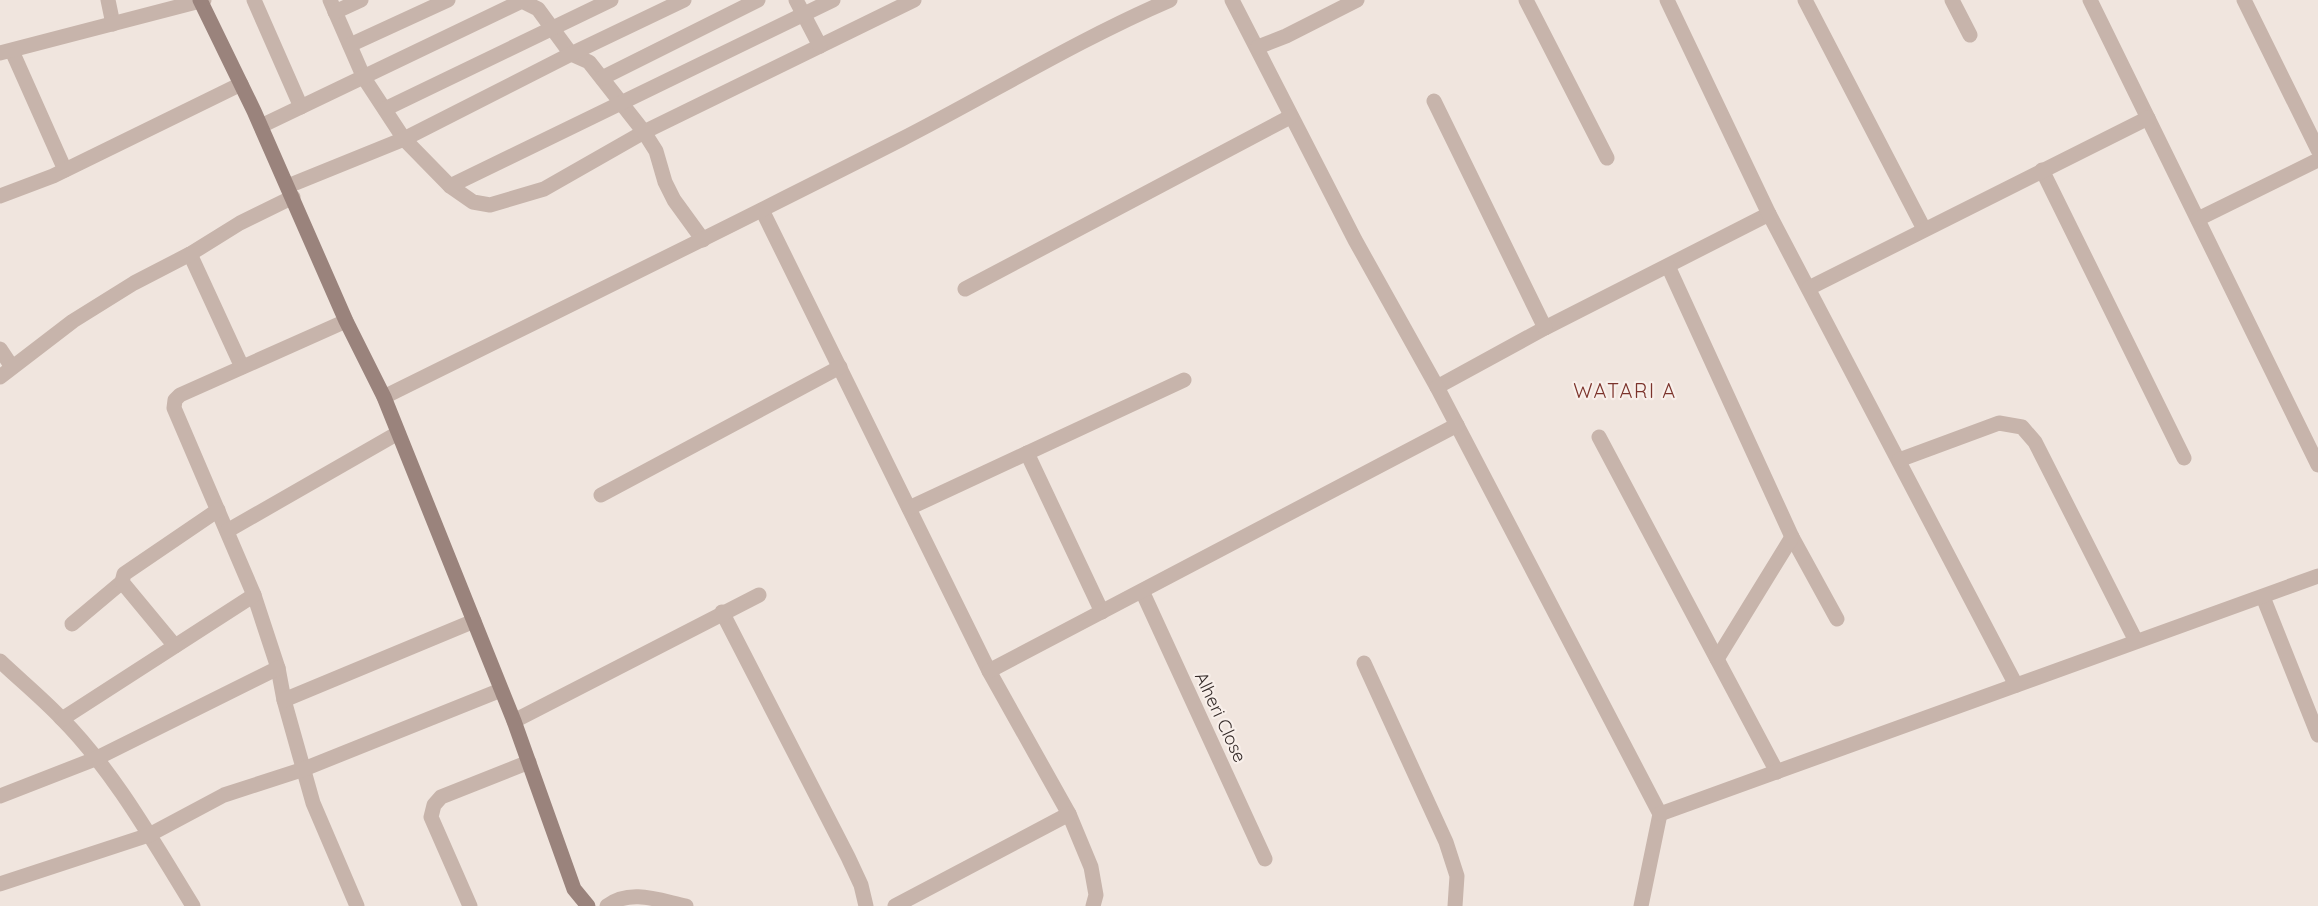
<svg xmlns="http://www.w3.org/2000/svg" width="2318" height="906" viewBox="0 0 2318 906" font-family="Quicksand,sans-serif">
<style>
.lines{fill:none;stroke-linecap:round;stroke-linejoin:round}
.street{stroke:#c7b4ab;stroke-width:15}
.secondary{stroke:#9a837c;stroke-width:15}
.labels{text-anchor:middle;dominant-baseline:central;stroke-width:4.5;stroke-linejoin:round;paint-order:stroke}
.street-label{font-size:18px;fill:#352b29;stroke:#f8efea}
.neighbourhood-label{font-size:20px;letter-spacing:1.5px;fill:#7b332b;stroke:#f8efea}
</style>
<rect width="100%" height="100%" fill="#f0e5de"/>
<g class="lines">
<g class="street">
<path d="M108,0L113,24"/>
<path d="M254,0L301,107"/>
<path d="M330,0L364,78L404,139L450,186L473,202L490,205L544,189L644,132L914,0"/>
<path d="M520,0L538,9L571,54L589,62L644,132L656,151L665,182L674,200L703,240"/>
<path d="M796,0L820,46"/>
<path d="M1232,0L1355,240L1437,387L1545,328L1769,214"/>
<path d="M1526,0L1607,158"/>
<path d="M1667,0L1769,214L2016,685"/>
<path d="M1805,0L1924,229"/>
<path d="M1952,0L1970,35"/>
<path d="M2090,0L2318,465"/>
<path d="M2244,0L2318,150"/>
<path d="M335,12L361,0"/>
<path d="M350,45L448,0"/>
<path d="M1258,47L1286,36L1357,0"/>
<path d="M12,51L65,170"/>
<path d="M0,53L204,0"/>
<path d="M602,78L758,0"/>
<path d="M1434,101L1545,328"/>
<path d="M385,109L611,0"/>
<path d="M261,126L524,0"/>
<path d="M2042,170L2184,458"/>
<path d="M288,186L404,139L571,54L684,0"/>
<path d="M450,186L833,0"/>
<path d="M0,196L53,176L241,84"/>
<path d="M762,210L989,671L1069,814L1091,867L1096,895L1093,906"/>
<path d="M2198,219L2318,160"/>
<path d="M190,254L242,367"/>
<path d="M1668,266L1792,537L1837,619"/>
<path d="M1809,288L2148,118"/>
<path d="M965,289L1290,117"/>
<path d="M346,321L180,395L175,400L174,408L254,595L278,668L284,700L313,803L357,906"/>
<path d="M0,349L12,367"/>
<path d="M0,377L73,321L134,283L190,254L240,223L293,197"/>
<path d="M1437,387L1660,814L1641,906"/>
<path d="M384,397C556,312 729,227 900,140C990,94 1077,40 1170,0"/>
<path d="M1599,437L1777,772"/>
<path d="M1027,453L1102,612"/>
<path d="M1899,460L1999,423L2022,427L2035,442L2136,641"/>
<path d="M601,495L840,367"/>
<path d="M909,508L1184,380"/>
<path d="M227,531L398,433"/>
<path d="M1142,591L1265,859"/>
<path d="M2263,597L2318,735"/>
<path d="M722,612L848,857L861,885L866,906"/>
<path d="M72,624L122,582"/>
<path d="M175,646L122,582L124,574L218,510"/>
<path d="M1717,659L1792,537"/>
<path d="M0,661C20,680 42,698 61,718C113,770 154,843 193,906"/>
<path d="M1364,663L1446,842L1457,876L1455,906"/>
<path d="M989,671L1457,425"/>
<path d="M284,700L474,621"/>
<path d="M62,719L254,595"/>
<path d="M514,721L759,595"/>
<path d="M0,796L95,759L278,668"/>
<path d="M1660,814L2318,576"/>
<path d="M0,884L149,835L224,795L304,769L501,690"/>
<path d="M470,906L431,817L434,805L441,797L529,762"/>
<path d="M607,906C630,888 661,901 686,906"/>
<path d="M895,906L1069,814"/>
</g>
<path class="secondary" d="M200,0L254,111L346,321L384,397L514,721L574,889L588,906"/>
</g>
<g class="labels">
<g class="street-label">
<text transform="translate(1221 717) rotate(65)">Alheri Close</text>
</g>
<g class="neighbourhood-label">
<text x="1625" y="390">WATARI A</text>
</g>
</g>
</svg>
